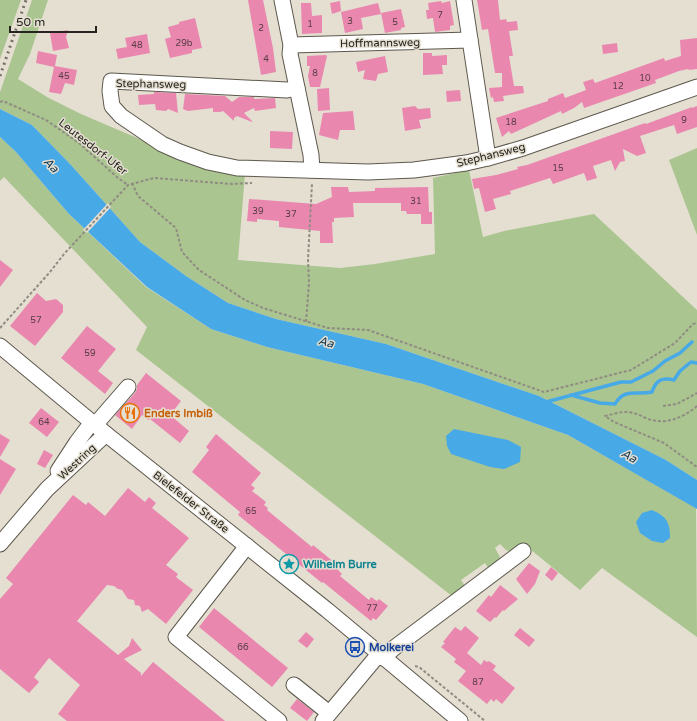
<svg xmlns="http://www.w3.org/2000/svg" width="697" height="721" viewBox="0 0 697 721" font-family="'Varela Round',sans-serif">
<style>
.green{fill:#aac58f}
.water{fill:#48a9e7}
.pier{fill:#e5dfd2}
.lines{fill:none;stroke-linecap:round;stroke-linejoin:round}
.stream{stroke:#48a9e7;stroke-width:3.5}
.building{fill:#e987af}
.minor-casing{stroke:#5d584d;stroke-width:17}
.path{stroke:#908c83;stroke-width:2;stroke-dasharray:3 2;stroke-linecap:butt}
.minor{stroke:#fff;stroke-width:15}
.rail{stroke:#747068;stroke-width:3;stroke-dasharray:2 4;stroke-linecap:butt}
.labels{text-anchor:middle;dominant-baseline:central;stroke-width:3;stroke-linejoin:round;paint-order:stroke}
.number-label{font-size:9px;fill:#573d43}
.street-label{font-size:11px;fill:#26241f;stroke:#e5dfd2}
.food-label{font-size:11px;font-weight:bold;fill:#c56008;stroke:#e5dfd2;text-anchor:start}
.culture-label{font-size:11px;font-weight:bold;fill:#0d838f;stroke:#e5dfd2;text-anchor:start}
.transit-label{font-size:11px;font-weight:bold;fill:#164399;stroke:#e5dfd2;text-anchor:start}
.water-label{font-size:12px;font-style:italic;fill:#184059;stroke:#e5dfd2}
</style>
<rect width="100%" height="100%" fill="#e5dfd2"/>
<g class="green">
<path d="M0,0H21L0,59Z"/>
<path d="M32,0H48L30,54L18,79L47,97L81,114L163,149L245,174L238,260L340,268L375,264L435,254L433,178L469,170L483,237L504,231L594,214L697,310V480L666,460L539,396L386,344L276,319L228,303L186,276L140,242L71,165L32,125L0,109V92Z"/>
<path d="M0,137L16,152L69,214L146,287L211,329L267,347L423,384L568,435L696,508L697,637L602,568L580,590L525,545L511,552L506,550L500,544L495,548L500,557L498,563L489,569L485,563L461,580L465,586L452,596L136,350L147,327L4,177L0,181Z"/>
<path d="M697,148V235L669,160Z"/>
</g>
<g class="water">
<path d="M0,109L32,125L71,165L140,242L186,276L228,303L276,319L386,344L539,396L666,460L697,480V509L568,435L423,384L267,347L211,329L147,287L69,214L16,152L0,137Z"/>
<path d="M454,429L508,440L521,447L520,462L504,469L490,467L451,454L447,446L446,436Z"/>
<path d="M652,510C666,516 670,522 670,538L663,543L652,541L640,533L636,522L642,513Z"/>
</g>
<path class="pier" d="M108,203L111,207L87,233L83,230Z"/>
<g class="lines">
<g class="stream">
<path d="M571,395L600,403L615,404C624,388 636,395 652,392C656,380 662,377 674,380L680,371L691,362L697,363"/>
<path d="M546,402L621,382H631L653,371L665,361L680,353L692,342"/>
</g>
</g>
<g class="building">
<path d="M248,0H263L273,48L276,72L261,75Z"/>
<path d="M477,0H498L500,20L506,19L507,22L517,21L518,30L509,31L513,56H509L514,86H523L524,93L503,96L504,101L494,102L493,97L491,98L489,88L502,87V73H495L488,29L482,30Z"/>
<path d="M340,1L341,11L332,14L330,3Z"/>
<path d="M441,1L442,3L450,1L454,25L450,26V30L435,32L433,18L427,19L426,10H429L428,3Z"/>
<path d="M301,3H311L312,16L322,15V33L302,34Z"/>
<path d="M378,3L381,14L361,18L363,29L345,33L341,12Z"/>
<path d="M401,9L405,27L401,28V30L385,33L381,13Z"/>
<path d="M195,18L202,48L192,50V53L170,58L165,39L171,37L168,27L179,24V22Z"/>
<path d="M68,30L66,37L69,48L53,51L50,33Z"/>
<path d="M147,34L150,53L118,59L116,49L127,47L125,38Z"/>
<path d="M697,38V69L689,70L688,69L679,71L655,80L656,83L584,108L582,102L574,108L562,114L561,111L511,134L509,131L502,137L496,118L548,101V99L563,93L565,98L586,90L583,82L593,79L595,83L664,58L665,61L681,56L680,40Z"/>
<path d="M617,43L618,52L603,54L602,45Z"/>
<path d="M38,51L57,55L55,66L77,70L74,85L65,83L61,94L49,92L54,67L36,63Z"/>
<path d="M423,53H432V56L447,55V65H442L443,74L423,75Z"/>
<path d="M326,55L327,56L320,87H310L308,76L310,66H307V56Z"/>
<path d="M385,56L388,72L378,74L376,81L363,79L365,70L358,72L356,62Z"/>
<path d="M329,88L330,110L318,111L317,89Z"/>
<path d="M460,90L461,101L447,102L446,91Z"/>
<path d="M154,92L176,93L178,113L168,109L166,111L156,110L155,104L139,105L138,95L154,94Z"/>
<path d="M185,94L225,96L232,102L239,97H254V99L275,98L276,108L255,111L254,108L244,113L252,121V122L237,116L234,118V121L223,111L220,112H213V108L188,111L183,109Z"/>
<path d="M415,106L418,109L430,108L431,118L419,120L421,128L405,131L402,108Z"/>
<path d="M697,106V127L677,134L674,125L640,136L646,153L637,156L623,149L625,161L620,162L615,171L611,160L593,166L597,178L587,181L584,173L553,184L550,178L510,191L511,194L493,199L496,209L485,212L479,188L474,189L472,179L496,175L518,169L517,167L527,165L645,123L646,124L692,107V108Z"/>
<path d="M353,111L355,130H340L338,140L319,135L323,113Z"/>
<path d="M270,131L293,132L292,149L270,148Z"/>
<path d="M331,187H348L349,192L375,191V188L428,187L429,212H432V224H421V214H407L406,211H401V203H353L354,217L334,218V222H332L333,243H320V231L279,227V221L257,219V222L247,221L249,199L316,204L332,197Z"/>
<path d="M0,260L13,270L0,287Z"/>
<path d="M37,293L46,301L56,299L63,305V312L35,346L10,326Z"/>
<path d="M87,326L116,349L98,371L113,383L105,394L61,358Z"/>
<path d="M146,373L181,401L170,415L189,431L180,443L150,419L148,420L142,415L132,429L115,415L135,393L137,389V385Z"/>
<path d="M41,408L59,422L47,437L29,423Z"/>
<path d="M0,434L10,440L0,457Z"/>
<path d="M216,434L261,473L251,485L255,488L252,491L266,502L264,505L268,508L267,510L312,547L313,545L340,567L338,570L342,574L340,576L369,600L371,597L377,601L379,599L388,606L376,620L373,618L371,621L323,582L322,583L238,515L240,512L192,472L209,450L206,447Z"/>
<path d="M44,450L53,455L45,468L37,464Z"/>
<path d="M0,459L16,469L0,495Z"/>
<path d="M128,488L145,502L149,497L156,503L152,508L189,538L166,565L178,574L176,577L193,590L166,624L148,609L142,612L140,606L135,605L134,600L128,599L122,590L118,589L114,586L107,585L77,621L118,655L129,646L132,638L142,650L124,659L141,673V676L153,662L225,721H67L58,714L80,685L49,658L34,677L39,682L29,693L0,669V599L13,584L6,578L73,495L86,505L88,502L105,516Z"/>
<path d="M529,563L540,571L535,584L527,594L516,579Z"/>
<path d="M551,567L558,573L552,581L545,575Z"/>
<path d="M500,585L518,599L504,611L503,610L496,618L495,617L490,622L476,611L489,595L491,597Z"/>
<path d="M214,608L288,668L272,687L199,627Z"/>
<path d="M465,626L479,638L467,653L481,665L484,660L487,662L489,661L496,666L493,670L515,688L502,704L496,699L494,702L491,699L487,704L458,681L466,671L454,662L456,659L441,647L445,643L443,642L455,627L461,631Z"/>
<path d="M520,628L535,640L529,647L514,635Z"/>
<path d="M306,632L314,639L307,648L298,641Z"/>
<path d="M297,699L314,712L307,721L290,708Z"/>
</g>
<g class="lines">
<g class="minor-casing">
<g id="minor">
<path d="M282,0L291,45L290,54L311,155L312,170"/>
<path d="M464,0L488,158"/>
<path d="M291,45L470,40"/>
<path d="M297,88L287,90L111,81L110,91L112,106L121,116L162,144L180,152L208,162L237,168L368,172L414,170L466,163L488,158L523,148L697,87"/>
<path d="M0,346L106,434L327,610L460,721"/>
<path d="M95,425L128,387"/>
<path d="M58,471L77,442L92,422"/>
<path d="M0,544L47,489L106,434"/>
<path d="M247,546L176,637L279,721"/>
<path d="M383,658L394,648L523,551"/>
<path d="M294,685L329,713"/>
<path d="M323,721L379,654"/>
</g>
</g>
<g class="path">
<path d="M0,102L3,101L46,120L79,143L118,178L128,185"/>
<path d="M132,183L138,196L176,228L182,252L199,270L245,300L263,308L328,328L368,330L544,392L631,370L675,343L693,324L697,323"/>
<path d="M306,322L309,283L308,260L312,183"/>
<path d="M0,328L50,272L64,254L128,185L154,178L232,184L252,183"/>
<path d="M663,406L677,404L697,393"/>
<path d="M697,406C683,418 666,425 648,419C643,417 638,414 633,413C624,410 614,414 605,416L614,422L664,443L697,467"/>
<path d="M415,666L419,667L485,721"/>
</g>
<use href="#minor" class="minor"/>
<path class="rail" d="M0,76L26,0"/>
</g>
<defs>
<g id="restaurant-ring" transform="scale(1)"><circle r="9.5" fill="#e5dfd2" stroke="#e8710a" stroke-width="1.5"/><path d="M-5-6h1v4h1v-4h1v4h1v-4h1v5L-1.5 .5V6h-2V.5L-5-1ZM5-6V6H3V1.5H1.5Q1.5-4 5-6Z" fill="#e8710a"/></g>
<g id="sight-ring" transform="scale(1)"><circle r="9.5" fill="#e5dfd2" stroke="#0f9aa8" stroke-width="1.5"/><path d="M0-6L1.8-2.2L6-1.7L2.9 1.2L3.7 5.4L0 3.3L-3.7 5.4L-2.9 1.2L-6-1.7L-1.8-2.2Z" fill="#0f9aa8"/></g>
<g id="bus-ring" transform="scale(1)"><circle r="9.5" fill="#e5dfd2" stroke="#1a4fb4" stroke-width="1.5"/><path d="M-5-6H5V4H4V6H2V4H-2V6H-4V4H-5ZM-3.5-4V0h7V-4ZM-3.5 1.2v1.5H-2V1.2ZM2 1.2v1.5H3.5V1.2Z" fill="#1a4fb4"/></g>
</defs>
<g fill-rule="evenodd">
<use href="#restaurant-ring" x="130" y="413"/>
<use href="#sight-ring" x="289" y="564"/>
<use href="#bus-ring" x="355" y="647"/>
</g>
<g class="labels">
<g class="number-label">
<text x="440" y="15">7</text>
<text x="350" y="21">3</text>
<text x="395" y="22">5</text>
<text x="310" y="24">1</text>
<text x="261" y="28">2</text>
<text x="184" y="43">29b</text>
<text x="137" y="45">48</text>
<text x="266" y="59">4</text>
<text x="315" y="73">8</text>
<text x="64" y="76">45</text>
<text x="645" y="78">10</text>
<text x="618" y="86">12</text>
<text x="684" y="120">9</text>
<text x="511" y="122">18</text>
<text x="558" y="168">15</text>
<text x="416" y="201">31</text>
<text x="258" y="211">39</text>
<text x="291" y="214">37</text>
<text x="36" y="320">57</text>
<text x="90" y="353">59</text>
<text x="44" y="422">64</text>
<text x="251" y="511">65</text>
<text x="372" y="608">77</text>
<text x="243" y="647">66</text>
<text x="478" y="682">87</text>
</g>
<g class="street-label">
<text transform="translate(380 43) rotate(-1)">Hoffmannsweg</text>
<text transform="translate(151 84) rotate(1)">Stephansweg</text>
<text transform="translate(93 147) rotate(38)">Leutesdorf-Ufer</text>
<text transform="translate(491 155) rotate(-14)">Stephansweg</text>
<text transform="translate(77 462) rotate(-43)">Westring</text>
<text transform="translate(191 502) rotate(38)">Bielefelder Straße</text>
</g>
<g class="food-label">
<text x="144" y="413">Enders Imbiß</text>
</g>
<g class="culture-label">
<text x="303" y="564">Wilhelm Burre</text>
</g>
<g class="transit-label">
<text x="369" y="647">Molkerei</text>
</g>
<g class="water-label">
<text transform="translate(51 165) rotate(46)">Aa</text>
<text transform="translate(326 342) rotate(14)">Aa</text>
<text transform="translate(629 456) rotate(30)">Aa</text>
</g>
</g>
<path d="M10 26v6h86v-6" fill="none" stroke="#26241f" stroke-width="2"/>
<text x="16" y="26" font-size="12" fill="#26241f" stroke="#e5dfd2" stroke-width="3" paint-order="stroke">50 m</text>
</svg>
